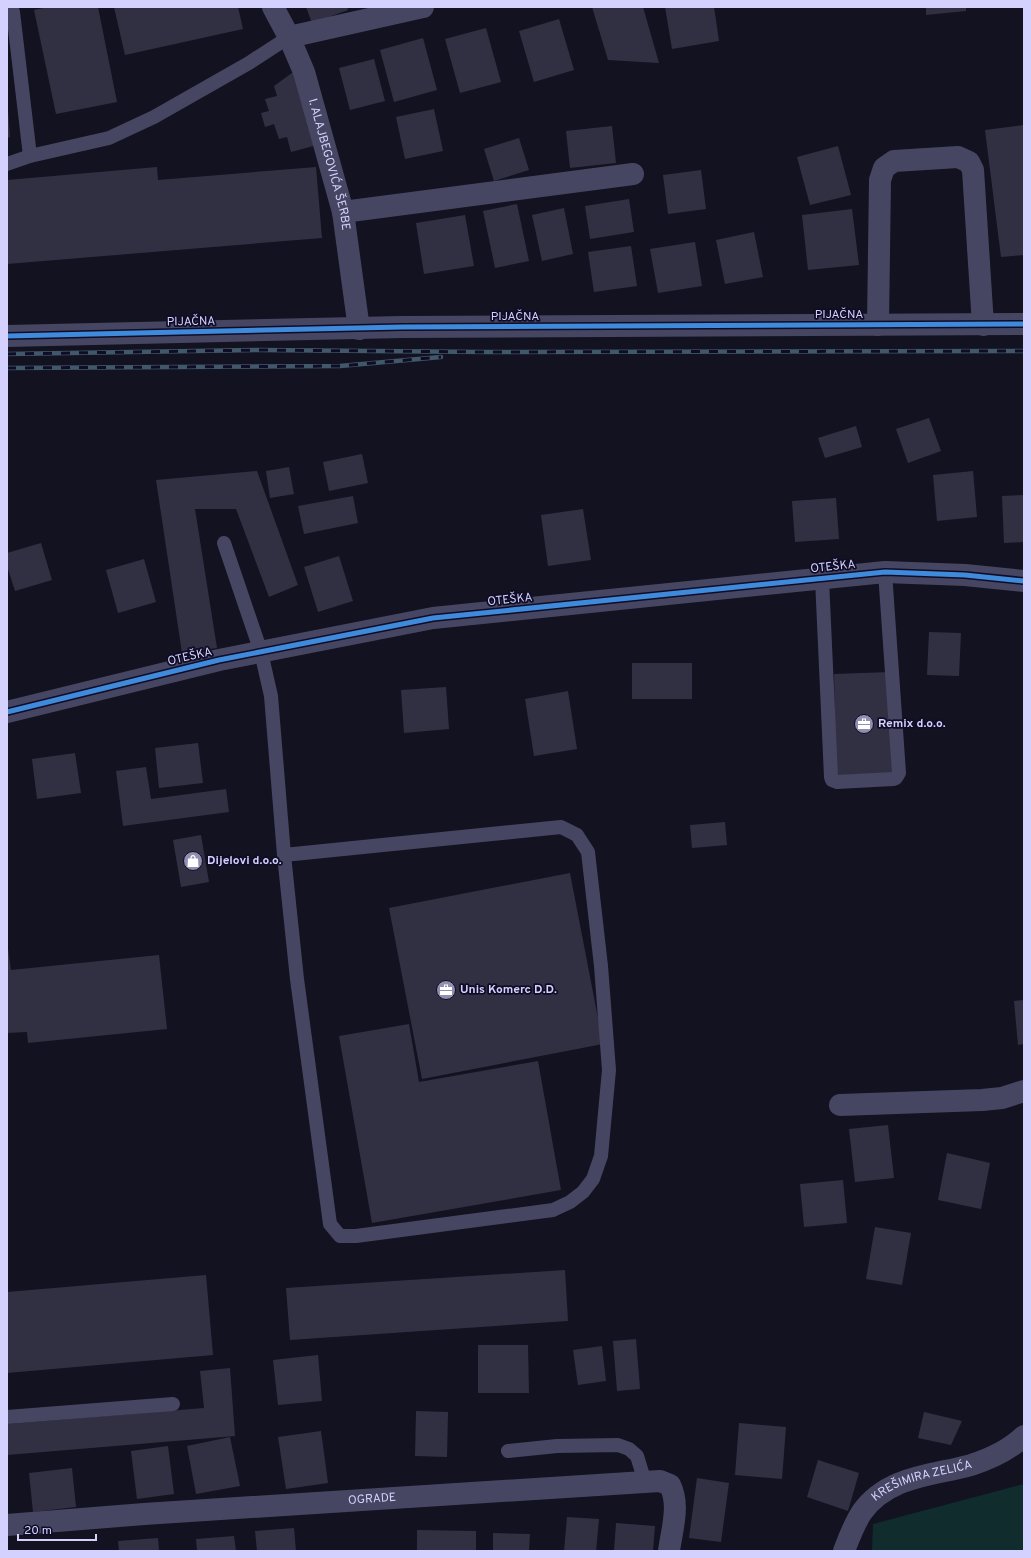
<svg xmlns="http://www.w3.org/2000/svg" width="1031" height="1558" viewBox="0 0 1031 1558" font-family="Overpass,sans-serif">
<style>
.green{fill:#102c2c}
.building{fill:#313042}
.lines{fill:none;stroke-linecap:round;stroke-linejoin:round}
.service{stroke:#464662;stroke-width:14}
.minor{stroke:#464662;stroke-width:22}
.rail-casing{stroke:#40586a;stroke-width:4.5}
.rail{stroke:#0f0c26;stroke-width:3;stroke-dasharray:9;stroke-linecap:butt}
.cycleway-casing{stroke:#0f0c26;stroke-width:8}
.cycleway{stroke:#408adc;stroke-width:5}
.labels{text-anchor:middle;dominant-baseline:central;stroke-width:3.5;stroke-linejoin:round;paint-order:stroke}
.street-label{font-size:12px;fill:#d4d1ff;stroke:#0f0c26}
.poi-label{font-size:12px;font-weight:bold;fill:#d4d1ff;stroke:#0f0c26;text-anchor:start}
</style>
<rect width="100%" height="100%" fill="#131220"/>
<path class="green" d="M1024,1484V1551H872L873,1524Z"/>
<g class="building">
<path d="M48,7H98L117,102L56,114L34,10Z"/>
<path d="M114,7H238L243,29L125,55Z"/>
<path d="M306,7H347L348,10L312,23Z"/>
<path d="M592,7H643L659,63L608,60Z"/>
<path d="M665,7H714L719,41L672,49Z"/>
<path d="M926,7H966V11L926,15Z"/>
<path d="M559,19L574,70L534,82L519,31Z"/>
<path d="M486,28L501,82L460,93L445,39Z"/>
<path d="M423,38L437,90L394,102L380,50Z"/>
<path d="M374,59L385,101L350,110L339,68Z"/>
<path d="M296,70L317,145L291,152L287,137L279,139L274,124L265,127L261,113L269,111L265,99L277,96L274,86Z"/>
<path d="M434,109L443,151L405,159L396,117Z"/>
<path d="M7,110H8L10,137L7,138Z"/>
<path d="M1024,125V255L1001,257L985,130Z"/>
<path d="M612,126L616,163L570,168L566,131Z"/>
<path d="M519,138L529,170L494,181L484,149Z"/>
<path d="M838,146L851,195L810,205L797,157Z"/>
<path d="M157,167L158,180L316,167L322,238L7,264V180Z"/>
<path d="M701,170L706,209L668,214L663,175Z"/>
<path d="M629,199L634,232L590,239L585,206Z"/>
<path d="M517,204L529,261L495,268L483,211Z"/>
<path d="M564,208L573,254L542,261L532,215Z"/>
<path d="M852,209L859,265L808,270L802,215Z"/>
<path d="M465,215L474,266L424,274L416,223Z"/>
<path d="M754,232L763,277L725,284L716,240Z"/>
<path d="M695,242L702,286L658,293L650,249Z"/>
<path d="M631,246L637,286L594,292L588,252Z"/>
<path d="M929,418L941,451L908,463L896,429Z"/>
<path d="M856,426L862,447L825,458L818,438Z"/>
<path d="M362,454L368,483L329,491L323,462Z"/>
<path d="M289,467L294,494L270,498L266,471Z"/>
<path d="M257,471L298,585L269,597L236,509H195L217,648L182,653L156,480Z"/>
<path d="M973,471L977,517L937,521L933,475Z"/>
<path d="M1024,495V542L1004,543L1002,496Z"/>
<path d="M353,496L358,523L304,534L298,506Z"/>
<path d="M836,498L839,539L795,542L792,501Z"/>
<path d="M583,509L591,560L548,566L541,515Z"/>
<path d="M41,543L52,580L15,591L7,566V553Z"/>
<path d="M339,556L353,601L318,612L304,567Z"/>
<path d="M144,559L156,602L118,613L106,570Z"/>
<path d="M929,632L961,633L959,676L927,675Z"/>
<rect x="632" y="663" width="60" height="36"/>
<path d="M891,672L894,774L836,776L834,674Z"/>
<path d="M446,687L449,729L404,733L401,690Z"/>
<path d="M568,691L577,749L534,756L525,699Z"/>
<path d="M198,743L203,783L159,788L155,748Z"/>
<path d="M75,753L81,793L37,799L32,759Z"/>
<path d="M146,767L151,799L226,789L229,812L123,826L116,771Z"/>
<path d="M725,822L727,845L692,848L690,825Z"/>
<path d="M201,835L209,882L181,887L173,840Z"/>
<path d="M570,873L603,1044L422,1079L389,908Z"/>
<path d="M7,942L11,970L159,955L167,1029L28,1043L27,1032L7,1033Z"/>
<path d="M1024,1000V1044L1018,1045L1014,1001Z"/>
<path d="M409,1024L419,1082L538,1061L561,1190L372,1223L339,1036Z"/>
<path d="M888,1125L894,1178L855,1182L849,1129Z"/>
<path d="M947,1153L990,1163L981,1209L938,1200Z"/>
<path d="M843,1180L847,1223L804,1227L800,1184Z"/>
<path d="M875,1227L911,1233L902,1285L866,1279Z"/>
<path d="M565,1270L568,1321L290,1340L286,1288Z"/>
<path d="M206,1275L213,1355L7,1373V1292Z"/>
<path d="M636,1339L640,1389L617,1391L613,1341Z"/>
<path d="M478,1345H528L529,1393H478Z"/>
<path d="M602,1346L606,1381L578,1385L573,1350Z"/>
<path d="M318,1355L322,1401L278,1405L273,1360Z"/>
<path d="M230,1368L235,1436L7,1455V1424L204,1408L200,1371Z"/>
<path d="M416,1411L448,1412L447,1457L415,1456Z"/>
<path d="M924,1412L962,1421L951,1445L918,1438Z"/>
<path d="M739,1423L786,1427L782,1479L735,1475Z"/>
<path d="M321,1431L328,1483L286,1489L278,1437Z"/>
<path d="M230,1437L240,1486L196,1494L187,1446Z"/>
<path d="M168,1446L174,1494L137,1499L131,1451Z"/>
<path d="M818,1460L859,1473L848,1511L807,1497Z"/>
<path d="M72,1468L76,1507L33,1512L29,1473Z"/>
<path d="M697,1478L729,1483L721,1542L689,1538Z"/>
<path d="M567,1517L599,1519L596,1551H564Z"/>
<path d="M616,1523L655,1526L653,1551H614Z"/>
<path d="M294,1528L296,1551H257L255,1531Z"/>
<path d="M417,1530L476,1531V1551H417Z"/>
<path d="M493,1533L530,1534L529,1551H493Z"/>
<path d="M234,1536L236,1551H197L196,1539Z"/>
<path d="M158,1538L159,1551H119L118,1541Z"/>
</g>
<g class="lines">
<g class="service">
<path d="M11,7L13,12L30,156"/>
<path d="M7,164L30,156L109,138L154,117L249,63L289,37"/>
<path d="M224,543L261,652L271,696L284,855L297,979L330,1224L340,1236H356L553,1210L570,1202L583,1192L593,1179L601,1156L609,1070L601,966L588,852L577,835L561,827L284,855"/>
<path d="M822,579L831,777L832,780L837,782L893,779L896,778L899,773L885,572"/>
<path d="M7,1417L173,1404"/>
<path d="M508,1451L557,1446L618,1445L629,1449L637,1456L645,1482"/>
</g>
<g class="minor">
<path id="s1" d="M273,7L289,37L304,72L343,212L359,329"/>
<path d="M289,37L423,7"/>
<path d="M343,212L633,174"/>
<path d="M878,325L880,180L884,168L894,161L958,157L969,162L973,170L983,325"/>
<path d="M7,336L402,327L1024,324"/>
<path d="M7,712L219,660L433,618L885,572L965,575L1024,581"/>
<path d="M840,1105L982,1100L1002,1098L1024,1091"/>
<path id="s2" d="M7,1525L144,1514L660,1481L670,1485C680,1505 672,1529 669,1551"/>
<path id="s3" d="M844,1551C849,1538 854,1524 862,1512C888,1476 931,1476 971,1465C990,1459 1009,1450 1024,1436"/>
</g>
<g class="rail-casing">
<g id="rail">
<path d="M7,354L259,350L486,352L1024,351"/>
<path d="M7,368L340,366L441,357"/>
</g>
</g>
<use href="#rail" class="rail"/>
<g class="cycleway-casing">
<g id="cycleway">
<path d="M7,336L402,327L1024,324"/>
<path d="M7,712L219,660L433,618L885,572L965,575L1024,581"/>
</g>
</g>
<use href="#cycleway" class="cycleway"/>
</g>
<defs>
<g id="office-disc" transform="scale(1)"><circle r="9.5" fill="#908eb1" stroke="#0f0c26"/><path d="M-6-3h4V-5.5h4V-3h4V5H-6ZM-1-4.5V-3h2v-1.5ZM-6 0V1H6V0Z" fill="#fff"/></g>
<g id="shop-disc" transform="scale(1)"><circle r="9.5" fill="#908eb1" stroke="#0f0c26"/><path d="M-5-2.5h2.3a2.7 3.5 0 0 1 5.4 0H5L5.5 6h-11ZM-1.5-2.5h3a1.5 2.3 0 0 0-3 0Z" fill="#fff"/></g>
</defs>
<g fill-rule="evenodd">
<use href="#office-disc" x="864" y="724"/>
<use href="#shop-disc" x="193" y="861"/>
<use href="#office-disc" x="446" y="990"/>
</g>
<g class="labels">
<g class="street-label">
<text stroke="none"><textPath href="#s1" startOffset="168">I. ALAJBEGOVIĆA ŠERBE</textPath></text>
<text x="839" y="315">PIJAČNA</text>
<text x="515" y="317">PIJAČNA</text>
<text transform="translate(191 322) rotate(-1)">PIJAČNA</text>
<text transform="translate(833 567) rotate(-6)">OTEŠKA</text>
<text transform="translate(510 600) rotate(-6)">OTEŠKA</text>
<text transform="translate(190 657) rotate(-13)">OTEŠKA</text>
<text stroke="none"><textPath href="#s3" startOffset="113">KREŠIMIRA ZELIĆA</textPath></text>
<text stroke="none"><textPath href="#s2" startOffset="366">OGRADE</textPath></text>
</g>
<g class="poi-label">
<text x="878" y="724">Remix d.o.o.</text>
<text x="207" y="861">Dijelovi d.o.o.</text>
<text x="460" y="990">Unis Komerc D.D.</text>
</g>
</g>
<rect width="1031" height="1558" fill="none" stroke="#d4d1ff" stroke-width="16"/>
<path d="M18 1534v6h78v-6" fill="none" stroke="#d4d1ff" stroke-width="2"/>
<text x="24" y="1534" font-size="12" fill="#d4d1ff" stroke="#0f0c26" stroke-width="3" paint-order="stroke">20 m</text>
</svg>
